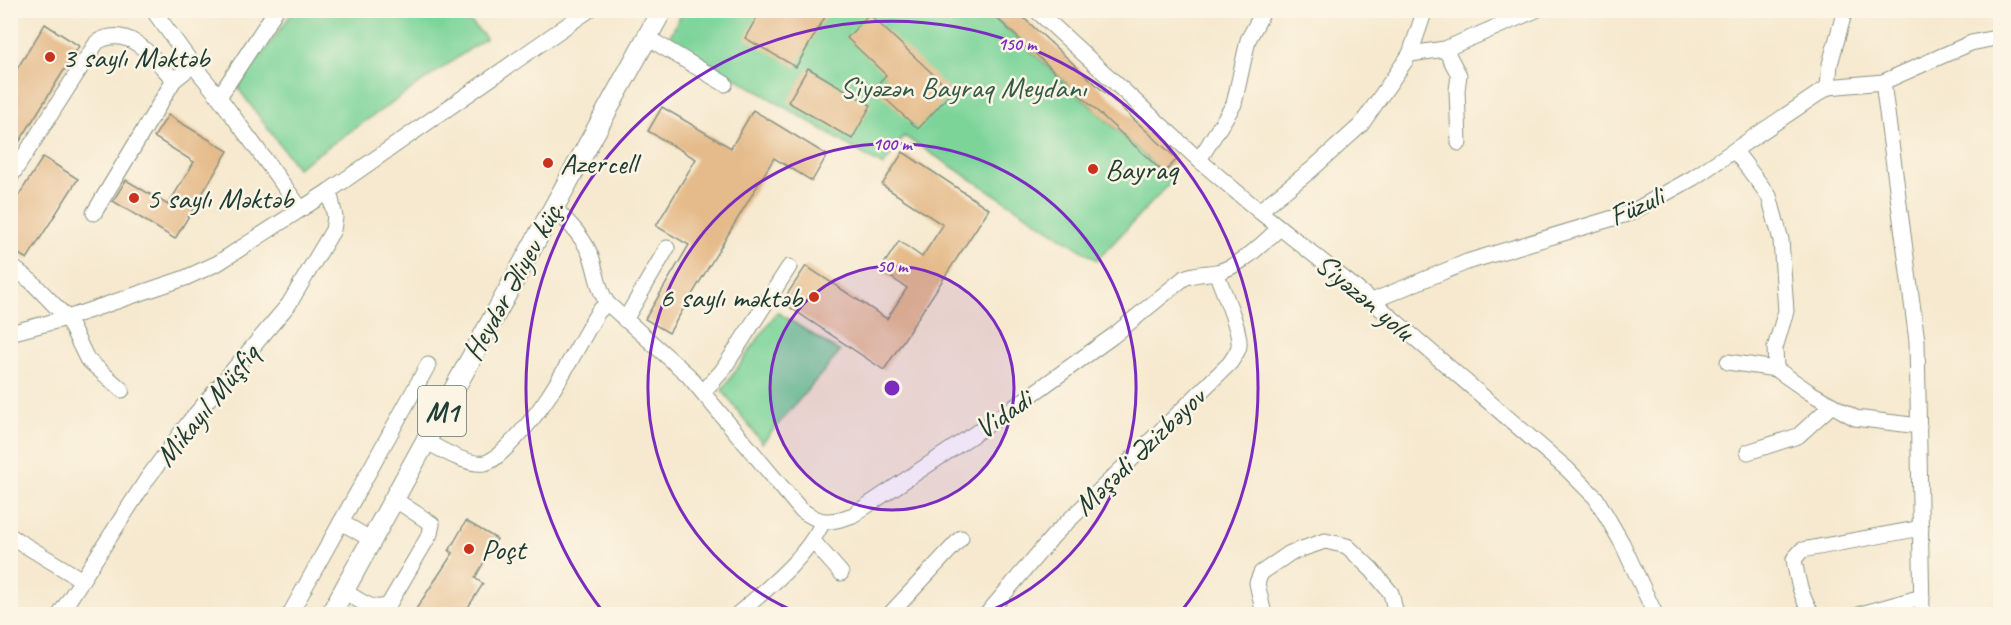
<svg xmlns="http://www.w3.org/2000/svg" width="2011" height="625" viewBox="0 0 2011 625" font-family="Caveat,sans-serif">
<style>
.green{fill:#7bd499;stroke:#4d8866;stroke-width:1.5}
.building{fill:#e5bb8b}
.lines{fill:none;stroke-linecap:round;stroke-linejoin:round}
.minor-casing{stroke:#8a9382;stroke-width:17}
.major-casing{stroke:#8a9382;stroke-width:22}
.minor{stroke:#fff;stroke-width:15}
.major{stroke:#fff;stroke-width:20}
.ring{fill:none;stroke:#7b2cbf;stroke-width:3}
.poi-dot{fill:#c8321e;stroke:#fcf5e5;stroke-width:2}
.labels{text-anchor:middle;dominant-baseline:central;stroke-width:5;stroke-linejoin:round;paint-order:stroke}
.shield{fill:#fcf5e5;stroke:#617469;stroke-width:1.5}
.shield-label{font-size:28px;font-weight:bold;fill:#1f3d34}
.poi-label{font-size:30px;fill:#1f3d34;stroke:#fcf5e5;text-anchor:start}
.park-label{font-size:30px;fill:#315b48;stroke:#fcf5e5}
.street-label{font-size:30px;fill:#1f3d34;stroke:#fcf5e5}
.centre{fill:#7b2cbf;stroke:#fcf5e5;stroke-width:3}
.ring-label{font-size:18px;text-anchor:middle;font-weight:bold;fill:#7b2cbf;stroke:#fcf5e5;stroke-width:5;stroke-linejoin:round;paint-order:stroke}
</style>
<rect width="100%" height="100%" fill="#fcf5e5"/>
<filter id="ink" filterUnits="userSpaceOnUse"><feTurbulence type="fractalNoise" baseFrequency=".0167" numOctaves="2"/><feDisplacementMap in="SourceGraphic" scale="12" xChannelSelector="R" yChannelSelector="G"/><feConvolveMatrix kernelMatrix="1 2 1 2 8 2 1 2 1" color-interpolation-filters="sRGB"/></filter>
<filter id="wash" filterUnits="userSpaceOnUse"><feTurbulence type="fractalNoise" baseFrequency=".008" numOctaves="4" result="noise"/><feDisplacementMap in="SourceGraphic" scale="24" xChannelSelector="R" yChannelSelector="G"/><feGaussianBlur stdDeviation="1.35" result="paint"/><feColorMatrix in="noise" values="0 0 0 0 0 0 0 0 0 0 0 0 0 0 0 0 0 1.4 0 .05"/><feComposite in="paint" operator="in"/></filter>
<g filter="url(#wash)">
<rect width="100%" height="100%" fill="#f6e9cf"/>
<g class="green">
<path d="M294,10L460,11L486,38L297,168L238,88Z"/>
<path d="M683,11H988L1172,181L1097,260L904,136L883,166L669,38Z"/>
<path d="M777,312L840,352L762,443L722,390Z"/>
</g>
<g id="blocks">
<g class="building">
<path d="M761,10H829L796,67L745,38Z"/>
<path d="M988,10H1015L1177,159L1164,173Z"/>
<path d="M869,14L952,92L918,129L874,88L886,75L847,38Z"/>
<path d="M45,24L79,46L10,157V80Z"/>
<path d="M808,68L871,105L852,139L788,102Z"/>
<path d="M662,107L731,148L753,110L827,155L812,181L774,158L669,333L645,319L689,245L656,226L696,159L648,131Z"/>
<path d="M168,115L228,151L175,239L113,201L126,180L168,205L194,162L154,137Z"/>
<path d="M903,152L989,209L884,370L782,302L806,266L887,319L907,288L880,270L899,241L922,257L943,225L882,185Z"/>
<path d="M43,157L78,179L27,259L10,249V209Z"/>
<path d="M466,521L497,539L475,578L483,584L463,615H425L416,609L453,553L449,551Z"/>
</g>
</g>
</g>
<g filter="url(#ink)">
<use href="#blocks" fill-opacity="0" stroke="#8a9382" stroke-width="1.5"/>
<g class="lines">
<g class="minor-casing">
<g id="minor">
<path d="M153,10L193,65L219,97L301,209"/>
<path d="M1036,10L1199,160L1259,211L1372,301L1567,469L1596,498L1622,543L1655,614"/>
<path d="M648,38L725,84"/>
<path d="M1445,49L1459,75L1457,90L1459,143"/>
<path d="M1410,54L1425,10"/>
<path d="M1883,82L1917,341L1922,614"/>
<path d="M1828,87L1830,64L1845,10"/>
<path d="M219,97L276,10"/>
<path d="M1735,151L1769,196L1781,240L1786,311L1775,348L1776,369L1809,392L1855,418L1919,426"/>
<path d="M1199,160L1234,104L1248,40L1264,10"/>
<path d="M10,178L97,42C130,23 154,59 174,80"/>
<path d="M553,207C568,222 585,238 592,259C597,275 598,289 607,303L688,375L800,509C820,524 829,524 853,515L1013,408L1113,336L1184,278C1196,273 1206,274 1217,272C1242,266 1262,243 1280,228"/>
<path d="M1259,211L1311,170L1361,125L1410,54L1445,49L1536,10"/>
<path d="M94,213L174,80L193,65"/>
<path d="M10,265L32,282L67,318L87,359L122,390"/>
<path d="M1372,301L1467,262L1630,213L1693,178L1828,87L1883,82L1971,43L2000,37"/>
<path d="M625,320L667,248"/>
<path d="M10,333L67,318L185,278L218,263L329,191L589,10"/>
<path d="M1728,362L1776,369"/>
<path d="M703,392L722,371L789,267"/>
<path d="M425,441C440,449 468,466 485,463C493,461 501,453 507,447C544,412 567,366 592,322L598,312L607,303"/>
<path d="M1748,452L1798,436L1832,405"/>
<path d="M341,522L372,540"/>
<path d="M10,536L82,580"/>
<path d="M813,541L841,573"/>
<path d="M344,591C358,599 374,614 389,604L430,534L432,524L394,499"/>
<path d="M60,614L147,479L189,422L289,304L333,230L335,217L329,191"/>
<path d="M290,614L428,365"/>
<path d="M738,614C770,586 804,560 823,522"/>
<path d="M890,614L961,538"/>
<path d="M987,614L1054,535L1230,363C1233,358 1238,352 1239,346C1241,330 1222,289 1216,272"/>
<path d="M1262,614L1263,610L1257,583L1261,573L1290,553L1325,541L1347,546L1372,570L1391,593L1396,614"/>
<path d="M1812,614C1801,598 1797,578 1794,559L1802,550L1921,528"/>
<path d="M1861,614L1922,597"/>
</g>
</g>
<g class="major-casing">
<path id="major" d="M331,614L662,10"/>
</g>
<use href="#minor" class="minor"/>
<use href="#major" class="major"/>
</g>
</g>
<circle cx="892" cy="388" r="122" fill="#7b2cbf" fill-opacity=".12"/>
<g class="ring">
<circle cx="892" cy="388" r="122"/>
<path d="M801 614A244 244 0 1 1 983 614"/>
<path d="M604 613A366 366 0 1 1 1180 613"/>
</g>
<g class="poi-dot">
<circle cx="50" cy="57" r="6"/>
<circle cx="548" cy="163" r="6"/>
<circle cx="1093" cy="169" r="6"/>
<circle cx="134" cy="198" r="6"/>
<circle cx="814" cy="297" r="6"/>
<circle cx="469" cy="549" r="6"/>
</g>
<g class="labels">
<rect class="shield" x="418" y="386" width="48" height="50" rx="4.5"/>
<g class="shield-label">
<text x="442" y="411">M1</text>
</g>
<g class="poi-label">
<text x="62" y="57">3 saylı Məktəb</text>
<text x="560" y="163">Azercell</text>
<text x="1105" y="169">Bayraq</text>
<text x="146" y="198">5 saylı Məktəb</text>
<text x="802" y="297" text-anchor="end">6 saylı məktəb</text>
<text x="481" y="549">Poçt</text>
</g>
<g class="park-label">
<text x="963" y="87">Siyəzən Bayraq Meydanı</text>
</g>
<g class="street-label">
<text transform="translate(1636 206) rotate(-24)">Füzuli</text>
<text transform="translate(513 280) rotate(-61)">Heydər Əliyev küç.</text>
<text transform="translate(1365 297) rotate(40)">Siyəzən yolu</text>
<text transform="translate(207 405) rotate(-51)">Mikayıl Müşfiq</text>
<text transform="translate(1003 414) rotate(-35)">Vidadi</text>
<text transform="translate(1139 451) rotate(-44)">Məşədi Əzizbəyov</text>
</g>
</g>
<circle cx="892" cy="388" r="9" class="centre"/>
<g class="ring-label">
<text x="1017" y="50">150 m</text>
<text x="892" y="150">100 m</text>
<text x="892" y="272">50 m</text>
</g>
<rect width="2011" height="625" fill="none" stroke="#fcf5e5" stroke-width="36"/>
</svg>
